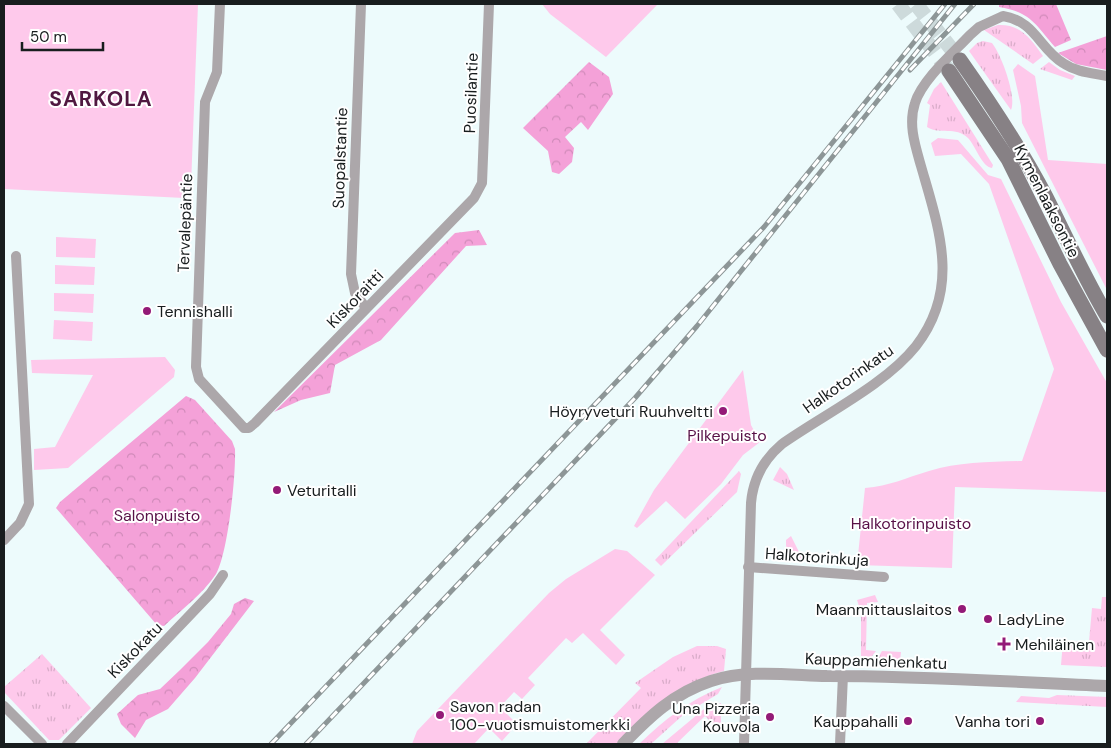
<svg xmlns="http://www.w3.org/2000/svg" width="1111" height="748" viewBox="0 0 1111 748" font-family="'DM Sans',sans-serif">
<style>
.grass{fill:url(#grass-tufts)}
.forest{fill:url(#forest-crowns)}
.green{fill:#fec9eb}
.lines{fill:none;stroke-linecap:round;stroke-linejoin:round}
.secondary-tunnel{stroke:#cddadb;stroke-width:15;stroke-dasharray:15 8;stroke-linecap:butt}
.minor{stroke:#aca7aa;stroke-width:10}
.tertiary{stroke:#aca7aa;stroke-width:12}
.secondary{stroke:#878185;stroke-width:15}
.rail-casing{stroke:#8d9697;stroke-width:5}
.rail{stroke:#fff;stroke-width:3;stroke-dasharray:9;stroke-linecap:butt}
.poi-dot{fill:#931a77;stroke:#fff;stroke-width:2}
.labels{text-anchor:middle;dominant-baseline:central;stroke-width:4;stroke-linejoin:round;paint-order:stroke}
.street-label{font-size:16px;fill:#181d1e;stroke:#fff}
.poi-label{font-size:16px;fill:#181d1e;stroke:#fff;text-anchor:start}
.park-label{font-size:16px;fill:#581147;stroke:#fff}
.district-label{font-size:21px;font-weight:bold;letter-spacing:1px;fill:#501841;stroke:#fff}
</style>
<defs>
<pattern id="grass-tufts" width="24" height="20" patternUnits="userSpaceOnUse" patternTransform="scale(1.25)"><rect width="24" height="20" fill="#fec9eb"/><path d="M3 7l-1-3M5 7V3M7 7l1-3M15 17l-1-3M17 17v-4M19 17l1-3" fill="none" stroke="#d9acc9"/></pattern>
<pattern id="forest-crowns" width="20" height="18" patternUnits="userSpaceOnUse" patternTransform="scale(1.25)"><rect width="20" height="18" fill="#f4a1d8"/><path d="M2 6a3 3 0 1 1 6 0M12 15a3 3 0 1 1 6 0" fill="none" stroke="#d08ab9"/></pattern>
</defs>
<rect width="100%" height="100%" fill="#edfbfc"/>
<g class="grass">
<path d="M998,25C1021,24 1031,39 1043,56L1033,64L984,30Z"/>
<path d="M983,41L992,43C1001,54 1017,97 1011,110L969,51L977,43Z"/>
<path d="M1049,62L1060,70L1075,76L1072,80L1040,69Z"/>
<path d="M941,82L993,165L992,168C982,167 975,145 968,138C956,126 939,135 927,127L930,105L927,103L934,89Z"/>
<path d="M780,467L787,474L794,490L773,480Z"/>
<path d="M739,471L741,474L737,492L661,566L655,560Z"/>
<path d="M791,536L803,560H786V540Z"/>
<path d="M875,595L878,602L867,603L866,650L876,651L869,660L861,659V612L857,600Z"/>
<path d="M1102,597H1107V667L1061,665L1063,641L1089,642L1092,608L1101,609Z"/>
<path d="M697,646H717L726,649L724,671C680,682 647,713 616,744H586L641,688L635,683L673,657Z"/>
<path d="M882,651L901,652L900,661L877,660Z"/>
<path d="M42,654L91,708L59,740H49L4,692V687Z"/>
<path d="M722,687L718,694L683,715L651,744H639C664,720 689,700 722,687Z"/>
<path d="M1057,695L1107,697V707L1016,702L1021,696L1049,698Z"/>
<path d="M721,703V732L705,716L676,744H662L704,709Z"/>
</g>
<g class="forest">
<path d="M999,4H1056L1071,40L1055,47C1035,24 1031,12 999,7Z"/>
<path d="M1107,36V70L1076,64L1058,53Z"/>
<path d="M589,62L609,77L613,94L588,130L581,122L565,137L574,148L572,162L559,174L552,172L548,151L523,128Z"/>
<path d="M479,230L487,245L466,246L381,340L335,365L330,393L301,400L274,412L455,233Z"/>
<path d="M186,396L195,400L232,441L235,449C236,475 228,553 216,574C203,594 181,610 164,626L157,625L56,508L60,502Z"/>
<path d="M245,598L254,601L195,678L168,709L146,720L135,738L121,724L117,714L138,695L160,689L180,670L208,642L231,614L234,604Z"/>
</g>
<g class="green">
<path d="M4,4H198L191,185L189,194L184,198L4,189Z"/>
<path d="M542,4H658L606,57L550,14Z"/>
<path d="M1018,64L1035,76L1048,160L1107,164V290L1022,123L1021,106L1013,70Z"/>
<path d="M938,138L958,140L988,175L1001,179L1061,302L1107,383V492L955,487L952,568L857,565L865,488C890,486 905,478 929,471C959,462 990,462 1022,461L1054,369L989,184L961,154L935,156L931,143Z"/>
<path d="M56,237L96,239L95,258L56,257Z"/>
<path d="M55,265L95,267L94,285L55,284Z"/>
<path d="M54,293L94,294L93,313L54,311Z"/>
<path d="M54,320L93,322L92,341L53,339Z"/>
<path d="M165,357L175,370L174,377L68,468L34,470V449L55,447L93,375L32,373L31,360Z"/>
<path d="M743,370L751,425L760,442L743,455L721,484L685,519L666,501L637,528L634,526L654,490Z"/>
<path d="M615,549L627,551L655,575L600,630L625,655L616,665L583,633L572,643L566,638L528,678L535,685L522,699L514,692L500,707L517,724L502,741L489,728L474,744H412L417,731L549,593L566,579Z"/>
</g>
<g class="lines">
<g class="secondary-tunnel">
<path d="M898,4L949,71"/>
<path d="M916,4L960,60"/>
</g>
<g class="minor">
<path d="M220,4L217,72L205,102L196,367L199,379L244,428H249L255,423L474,198L482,183L489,4"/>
<path d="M361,4L351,274L355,293L366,308"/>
<path d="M4,540L20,523L29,504L16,256"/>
<path d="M748,567L884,577"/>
<path d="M4,706L42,744"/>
<path d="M67,744L210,594L223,575"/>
<path d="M744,744L751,503C753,479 763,460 782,444C823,415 885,385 916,346C961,288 939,229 921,166C915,145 908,124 915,103C922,80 953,53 970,35L979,27L1003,16C1035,21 1039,48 1063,63C1076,72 1092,73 1107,76"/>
<path d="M840,744L843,675"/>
</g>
<path class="tertiary" d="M623,744C649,717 674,693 711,681C747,669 789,675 827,676C921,676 1014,682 1107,686"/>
<g class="secondary">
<path d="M960,60C991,104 1021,149 1046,197C1066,237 1084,277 1107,316"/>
<path d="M949,71L1008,159L1060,264L1107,350"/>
</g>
<g class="rail-casing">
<g id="rail">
<path d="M910,70L974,4"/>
<path d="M271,744L764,227L945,4"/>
<path d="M306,744L635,398L697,326L955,4"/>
</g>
</g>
<use href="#rail" class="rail"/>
</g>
<g class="poi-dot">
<circle cx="147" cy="311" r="5"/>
<circle cx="723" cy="411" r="5"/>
<circle cx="277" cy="490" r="5"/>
<circle cx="962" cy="609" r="5"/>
<circle cx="988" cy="619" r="5"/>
<path d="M1001.5 636.5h5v5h5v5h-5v5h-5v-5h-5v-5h5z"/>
<circle cx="440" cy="715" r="5"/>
<circle cx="770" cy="717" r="5"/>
<circle cx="908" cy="721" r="5"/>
<circle cx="1040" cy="721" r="5"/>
</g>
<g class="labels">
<g class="street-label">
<text transform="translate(471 93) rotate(-88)">Puosilantie</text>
<text transform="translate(340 158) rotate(-88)">Suopalstantie</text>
<text transform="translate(1047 201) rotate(63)">Kymenlaaksontie</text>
<text transform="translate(185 223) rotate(-88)">Tervalepäntie</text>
<text transform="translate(355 299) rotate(-46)">Kiskoraitti</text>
<text transform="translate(848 379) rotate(-35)">Halkotorinkatu</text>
<text transform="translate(817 557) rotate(4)">Halkotorinkuja</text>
<text transform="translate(135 650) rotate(-46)">Kiskokatu</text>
<text transform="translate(876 661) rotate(2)">Kauppamiehenkatu</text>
</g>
<g class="poi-label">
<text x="157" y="311">Tennishalli</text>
<text x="713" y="411" text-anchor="end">Höyryveturi Ruuhveltti</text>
<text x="287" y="490">Veturitalli</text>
<text x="952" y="609" text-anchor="end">Maanmittauslaitos</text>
<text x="998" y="619">LadyLine</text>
<text x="1015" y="644">Mehiläinen</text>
<text x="450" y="706">Savon radan<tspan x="450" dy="18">100-vuotismuistomerkki</tspan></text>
<text x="760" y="708" text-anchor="end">Una Pizzeria<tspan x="760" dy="18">Kouvola</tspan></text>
<text x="898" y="721" text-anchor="end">Kauppahalli</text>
<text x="1030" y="721" text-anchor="end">Vanha tori</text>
</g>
<g class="park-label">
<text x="727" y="435">Pilkepuisto</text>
<text x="157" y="515">Salonpuisto</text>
<text x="911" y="523">Halkotorinpuisto</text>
</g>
<g class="district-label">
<text x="101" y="99">SARKOLA</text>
</g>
</g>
<rect width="1111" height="748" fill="none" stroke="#181d1e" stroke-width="10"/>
<path d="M22 42v8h81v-8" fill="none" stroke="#181d1e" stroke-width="2.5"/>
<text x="30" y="42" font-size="15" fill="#181d1e" stroke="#ffffff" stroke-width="4" paint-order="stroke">50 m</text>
</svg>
